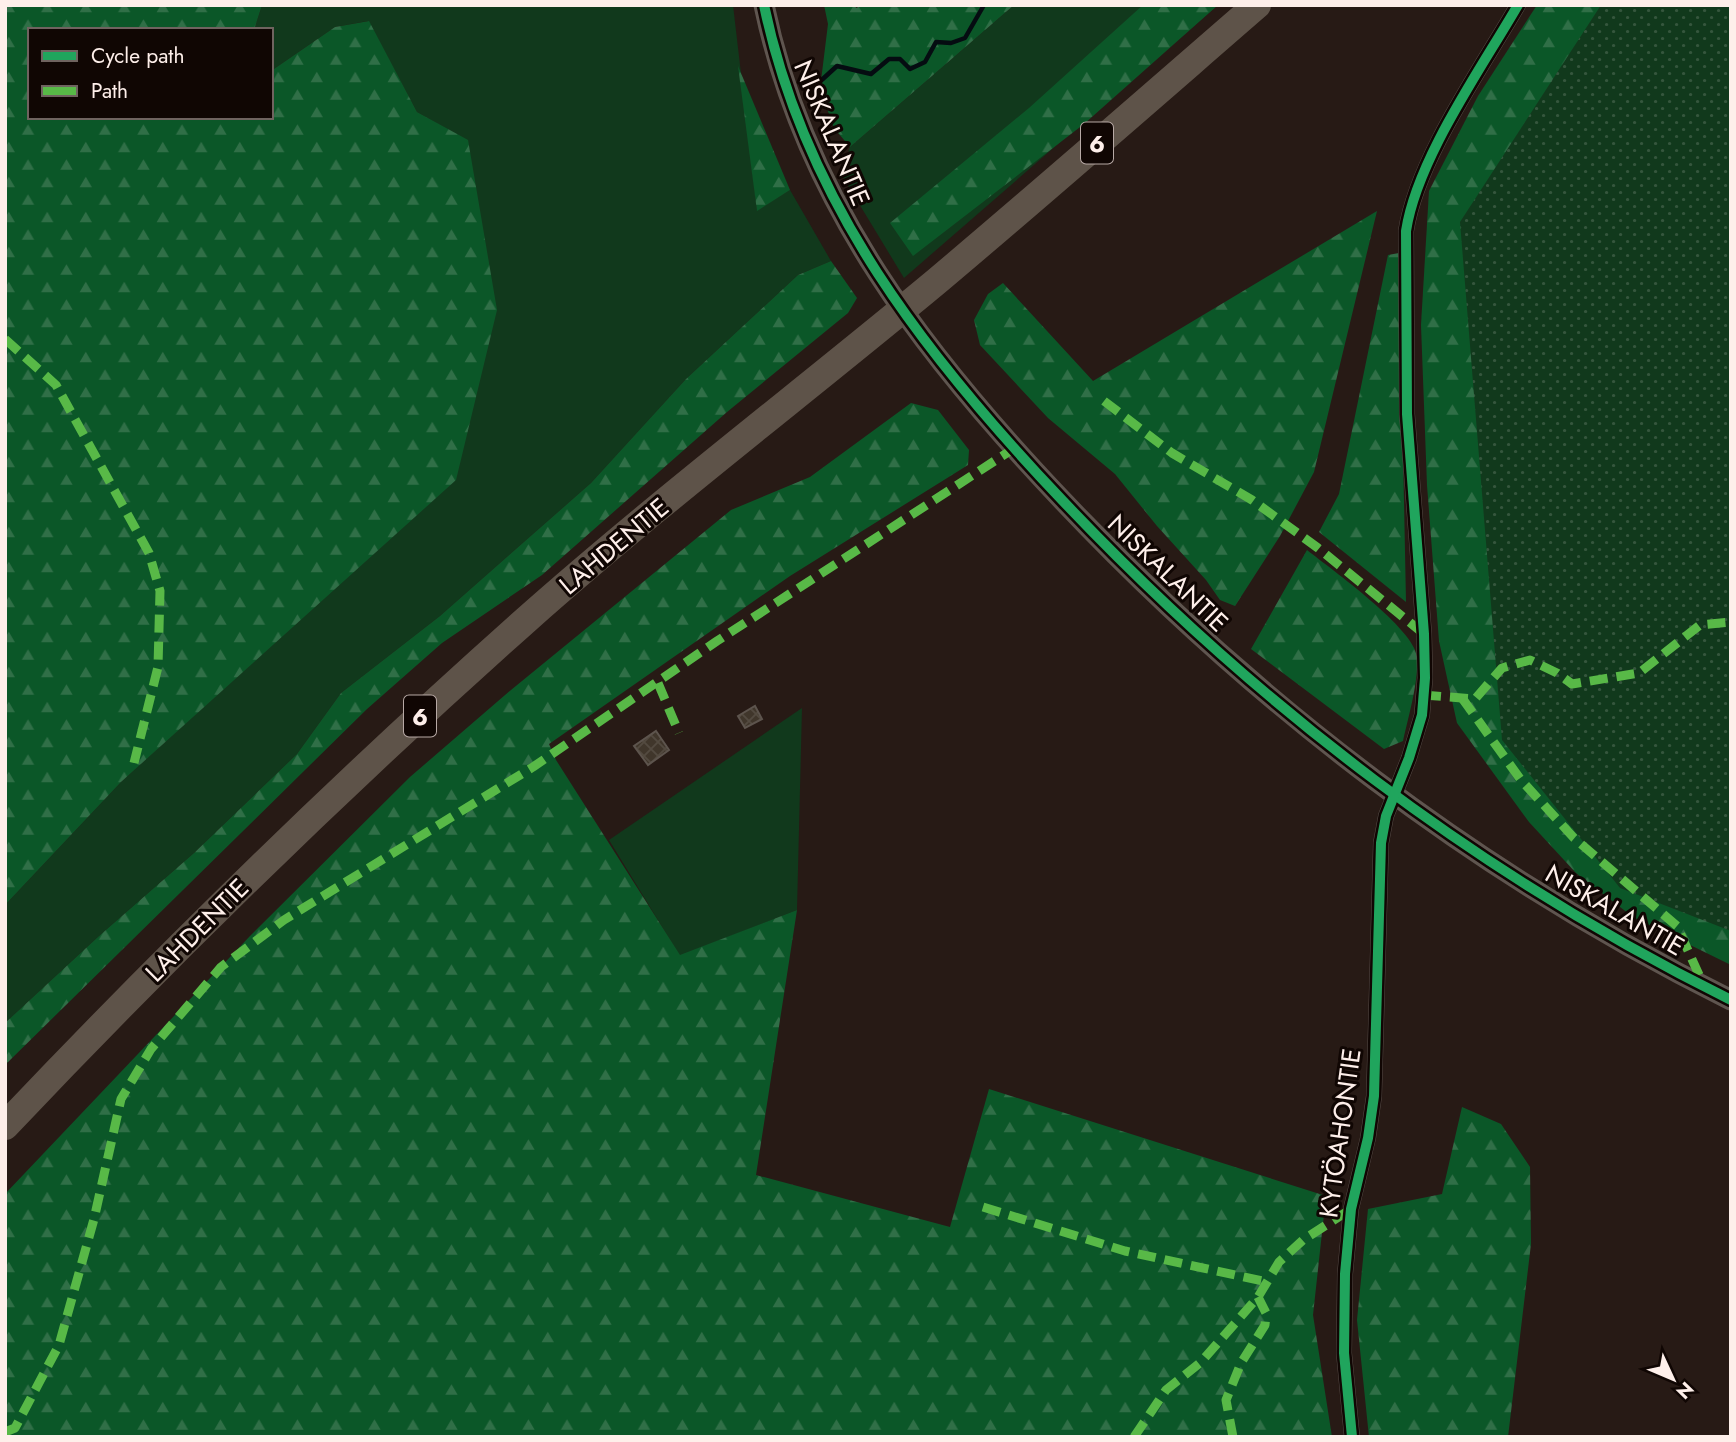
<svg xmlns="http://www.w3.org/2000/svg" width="1736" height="1442" viewBox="0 0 1736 1442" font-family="Jost,sans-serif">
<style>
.green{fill:#11391c}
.forest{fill:url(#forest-firs)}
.park{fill:url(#park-dots)}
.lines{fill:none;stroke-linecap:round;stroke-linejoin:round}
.stream{stroke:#050c11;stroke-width:4.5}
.building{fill:url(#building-cross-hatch);stroke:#5d544d;stroke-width:2}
.street{stroke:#574c48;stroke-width:16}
.secondary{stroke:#5f554f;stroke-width:21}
.highway{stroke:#5e5349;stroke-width:28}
.quiet{stroke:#58b947;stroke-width:9;stroke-dasharray:18 9;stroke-linecap:butt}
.cycleway-casing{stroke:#100603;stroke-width:15}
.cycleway{stroke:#20a55d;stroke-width:10}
.labels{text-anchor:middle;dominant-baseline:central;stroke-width:6;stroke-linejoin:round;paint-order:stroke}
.shield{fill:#100603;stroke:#b7a9a5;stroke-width:2}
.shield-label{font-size:24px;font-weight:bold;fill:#feefea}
.street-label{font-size:26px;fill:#feefea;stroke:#100603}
</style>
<defs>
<pattern id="forest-firs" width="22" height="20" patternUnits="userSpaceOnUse" patternTransform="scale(1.75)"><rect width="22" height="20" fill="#0b5728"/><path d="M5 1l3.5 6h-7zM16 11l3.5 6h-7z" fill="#306f47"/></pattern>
<pattern id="park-dots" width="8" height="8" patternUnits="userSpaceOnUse" patternTransform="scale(1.75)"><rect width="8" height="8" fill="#11391c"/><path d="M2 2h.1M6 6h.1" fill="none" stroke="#35563d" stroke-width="1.8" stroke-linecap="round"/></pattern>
<pattern id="building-cross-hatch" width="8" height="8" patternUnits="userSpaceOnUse" patternTransform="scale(1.75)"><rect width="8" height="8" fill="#40362b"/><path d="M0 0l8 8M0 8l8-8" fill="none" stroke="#534a40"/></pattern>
</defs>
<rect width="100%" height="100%" fill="#271a15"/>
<g class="green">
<path d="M262,5H733L757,210L790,190L831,261L798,275L686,379L591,483L440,616L341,693L297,754L194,853L99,936L5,1023V905L121,782L299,620L468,141L417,112L368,21L335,27L271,71V30H254Z"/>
<path d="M1014,5H1218L904,278L841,174L850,147Z"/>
<path d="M802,708L797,910L680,956L609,840Z"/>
</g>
<g class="forest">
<path d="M5,5H262L254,30H30V117H271V71L335,27L369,21L417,112L468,140L497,310L456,480L121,782L5,905Z"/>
<path d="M824,5H855L856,8L863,5H1014L850,147L834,128L820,89L828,24Z"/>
<path d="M1143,5H1218L1084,124L913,256L890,223L1029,108Z"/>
<path d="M1537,5H1731V965L1633,917L1576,873L1529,822L1457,723L1439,641L1427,485L1421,325L1429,191L1478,96Z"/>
<path d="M738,66L790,190L757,211Z"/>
<path d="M1377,211L1314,472L1280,536L1235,606L1220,600L1206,580L1157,526L1115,474L1048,418L980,345L974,320L988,294L1003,283L1093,381Z"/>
<path d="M1399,253L1406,602L1319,532L1339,494L1388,255Z"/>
<path d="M831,261L857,298L848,313L727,412L542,575L442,643L367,709L5,1065V1023L99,936L194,853L297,754L341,693L440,616L591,483L686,379L798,275Z"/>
<path d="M911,403L938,410L969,450L968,465L790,576L549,744L556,760L680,955L797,910L756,1175L950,1227L989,1089L1326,1196L1313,1315L1332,1437H5V1194L250,936L410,777L511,690L731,510L810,477Z"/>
<path d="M1307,550C1331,569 1415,629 1417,657C1419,681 1408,718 1403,741L1384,749L1251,649Z"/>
<path d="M1462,1107L1501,1124L1530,1167L1531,1244L1508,1437H1369L1357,1320L1368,1209L1442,1194Z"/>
</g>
<path class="park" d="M1601,5H1731V931L1620,888L1502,740L1460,222Z"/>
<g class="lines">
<path class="stream" d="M814,87L837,66L871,74L889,59H900L910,69L925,62L936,42L951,43L965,38L984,5"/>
</g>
<g class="building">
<path d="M755,706L762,719L745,728L738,716Z"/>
<path d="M656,731L669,750L648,765L634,746Z"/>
</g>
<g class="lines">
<path class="street" d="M1352,1437L1344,1353L1345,1274L1351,1209L1368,1138L1374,1096L1381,843L1386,816L1409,758L1422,715L1425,678L1424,634L1407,414L1406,231C1417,159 1481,69 1518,5"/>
<path class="secondary" d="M764,5C805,203 927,358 1063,501C1255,704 1480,876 1731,1000"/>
<path class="highway" d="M5,1126C172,950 345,781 526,620C659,502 801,394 937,281C1045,190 1151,97 1257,5"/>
<g class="quiet">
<path d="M5,339L56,385L149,553L160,591L158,667L134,763"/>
<path d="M1104,401L1172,453L1252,500L1318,548L1424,634"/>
<path d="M658,683L679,733"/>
<path d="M1423,695L1475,699L1502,668L1530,660L1557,673L1572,684L1639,673L1700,625L1731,622"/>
<path d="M1462,698L1521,780L1574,838L1677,926L1704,986"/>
<path d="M983,1207L1125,1251L1267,1282"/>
<path d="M5,1432L15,1428L59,1345L94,1219L121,1099L151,1049L221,967L284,920L533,767L717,641L1013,449"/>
<path d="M1134,1437L1166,1390L1201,1362L1258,1297L1279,1262L1303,1240L1351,1209"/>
<path d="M1233,1437L1226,1400L1241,1363L1265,1325L1266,1313L1258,1297"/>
</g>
<g class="cycleway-casing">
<g id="cycleway">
<path d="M764,5C805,203 927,358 1063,501C1255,704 1480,876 1731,1000"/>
<path d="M1352,1437L1344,1353L1345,1274L1351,1209L1368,1138L1374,1096L1381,843L1386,816L1409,758L1422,715L1425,678L1424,634L1407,414L1406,231C1417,159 1481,69 1518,5"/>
</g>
</g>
<use href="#cycleway" class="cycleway"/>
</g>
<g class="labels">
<g class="shield">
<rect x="1081" y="122.5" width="32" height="41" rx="5"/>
<rect x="404" y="695.5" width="32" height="41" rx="5"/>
</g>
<g class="shield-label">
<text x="1097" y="143">6</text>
<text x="420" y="716">6</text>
</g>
<g class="street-label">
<text transform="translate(832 133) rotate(67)">NISKALANTIE</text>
<text transform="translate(614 546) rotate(-40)">LAHDENTIE</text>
<text transform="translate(1168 573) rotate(44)">NISKALANTIE</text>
<text transform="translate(1615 910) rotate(30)">NISKALANTIE</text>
<text transform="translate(197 930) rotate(-45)">LAHDENTIE</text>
<text transform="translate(1340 1133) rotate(-82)">KYTÖAHONTIE</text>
</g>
</g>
<rect width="1736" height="1442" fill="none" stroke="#feefea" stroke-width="14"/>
<rect x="28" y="28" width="245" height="91" fill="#100603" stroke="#6f635f" stroke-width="2"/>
<rect x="42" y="51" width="35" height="10" fill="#20a55d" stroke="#6f635f" stroke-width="2"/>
<text x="91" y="63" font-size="21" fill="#feefea">Cycle path</text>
<rect x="42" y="86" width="35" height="10" fill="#58b947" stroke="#6f635f" stroke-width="2"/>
<text x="91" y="98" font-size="21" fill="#feefea">Path</text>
<g transform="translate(1673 1379) rotate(134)" stroke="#100603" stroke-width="5" paint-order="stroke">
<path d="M0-5L12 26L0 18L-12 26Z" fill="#feefea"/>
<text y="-10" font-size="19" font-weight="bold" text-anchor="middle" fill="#feefea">N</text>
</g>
</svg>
